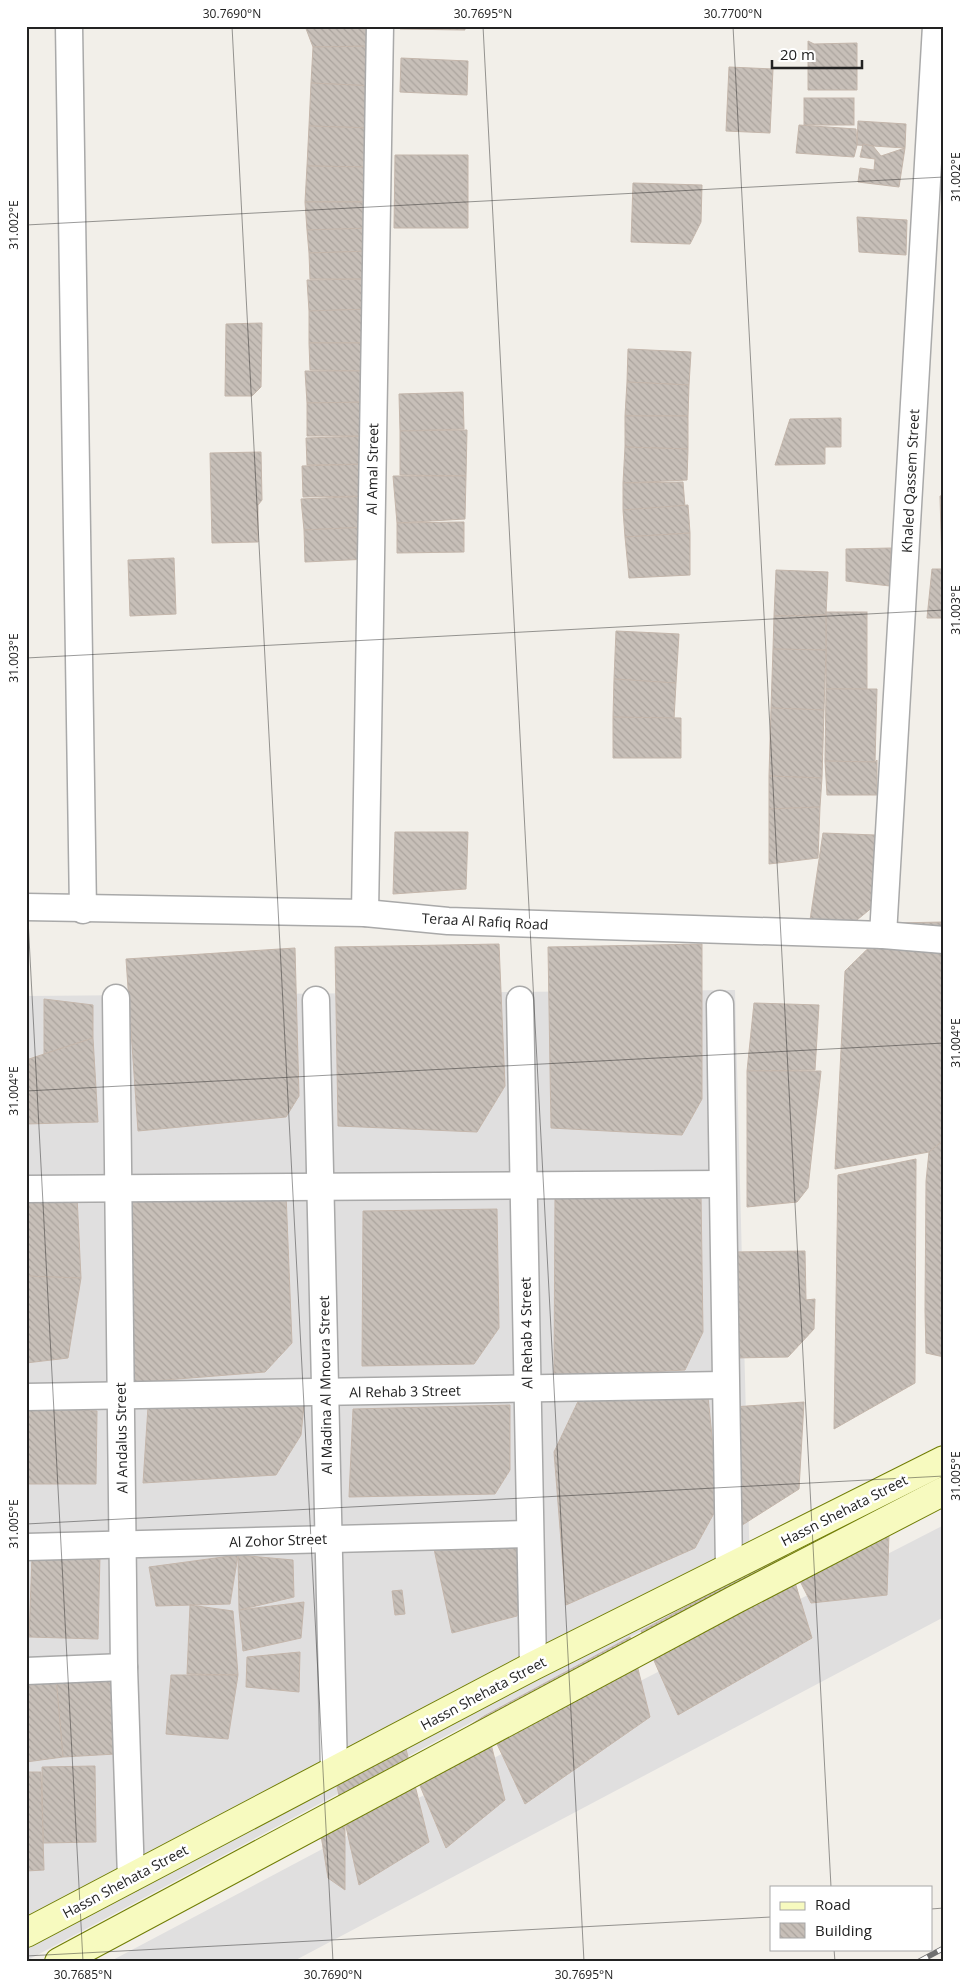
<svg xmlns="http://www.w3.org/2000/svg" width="970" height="1988" viewBox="0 0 970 1988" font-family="'Open Sans',sans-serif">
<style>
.residential{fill:#e0dfdf}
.building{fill:url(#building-back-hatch);stroke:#c4b6ab}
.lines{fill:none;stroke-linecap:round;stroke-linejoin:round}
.minor-casing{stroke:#a9a9a9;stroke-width:29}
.secondary-casing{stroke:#707d05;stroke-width:30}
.minor{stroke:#fff;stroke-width:26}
.secondary{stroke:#f7fabf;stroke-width:28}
.rail-casing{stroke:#707070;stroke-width:5.5}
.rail{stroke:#fff;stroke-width:4;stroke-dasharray:11;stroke-linecap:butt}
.ticks{fill:none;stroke:#222;stroke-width:1;stroke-opacity:0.45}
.labels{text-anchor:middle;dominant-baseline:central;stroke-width:5;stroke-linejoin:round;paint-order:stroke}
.street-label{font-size:14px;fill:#222;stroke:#fff}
.neatline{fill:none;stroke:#222;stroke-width:2}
.ticks-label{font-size:12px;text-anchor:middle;fill:#222}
</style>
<defs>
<pattern id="building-back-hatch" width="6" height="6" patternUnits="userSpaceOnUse" patternTransform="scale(1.25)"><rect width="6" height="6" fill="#c7bfb8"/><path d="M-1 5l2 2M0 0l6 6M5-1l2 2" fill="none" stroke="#aba49e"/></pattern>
</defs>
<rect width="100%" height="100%" fill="#f2efe9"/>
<g class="residential">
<path d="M735,990L750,1573L26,1961V996Z"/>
<path d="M944,1525V1617L292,1962H109L613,1695Z"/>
</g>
<g class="building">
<path d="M305,26H374L373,46L313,47Z"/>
<path d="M400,26H465V30L400,29Z"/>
<path d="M808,41L814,44L857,43V90H808Z"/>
<path d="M373,46L374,86L311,83L313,47Z"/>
<path d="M401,58L468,61L467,95L400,92Z"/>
<path d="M729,67L773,69L770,133L726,131Z"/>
<path d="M311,83L374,86L373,128L309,126Z"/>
<rect x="804" y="98" width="50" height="27"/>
<path d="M858,121L906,124L905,148L857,145Z"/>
<path d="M799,125L856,129L857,145L854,157L796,153Z"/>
<path d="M309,126L373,128V167L307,166Z"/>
<path d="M863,144L873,146L881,156L905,148L899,187L858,182L860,168L874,170L875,159L860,157Z"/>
<path d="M395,155H468V228H394Z"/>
<path d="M307,166L373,167V202H305Z"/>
<path d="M633,183L702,185L701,222L690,244L631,242Z"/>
<path d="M305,202H373L372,228L307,230Z"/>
<path d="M857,217L907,220L906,255L859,252Z"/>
<path d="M372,228L371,251L309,253L307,230Z"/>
<path d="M371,251V279H310L309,253Z"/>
<path d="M371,279V309L309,311L307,280Z"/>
<path d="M371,309L370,343H309V311Z"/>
<path d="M262,323L261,387L252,396H225L226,324Z"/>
<path d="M309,343H370L369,371L310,370Z"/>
<path d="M628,349L691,352L689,385L627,382Z"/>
<path d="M305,371H369V402L307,403Z"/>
<path d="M627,382L689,385L688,416H625Z"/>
<path d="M463,392L464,429L400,431L399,394Z"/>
<path d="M369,402L368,436H307V403Z"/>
<path d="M625,416H688V449L625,447Z"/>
<path d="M841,418V447H825V464L775,465L790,419Z"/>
<path d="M467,430L466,476L400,475V431Z"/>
<path d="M368,436V464L307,465L306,438Z"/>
<path d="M625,447L688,449L687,480L623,483Z"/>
<path d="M261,452L262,500L258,505V542L212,543L210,453Z"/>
<path d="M368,464V496L303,497L302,466Z"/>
<path d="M393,476H466L465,519L397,523Z"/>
<path d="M683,482L685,507L623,510V483Z"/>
<path d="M944,495V567H942L940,496Z"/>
<path d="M368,496V527L304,530L301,499Z"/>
<path d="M688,505L690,533L625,537L623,510Z"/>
<path d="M464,522V552L397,553V523Z"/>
<path d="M368,527L369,559L305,562L304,530Z"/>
<path d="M690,533V575L629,578L625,537Z"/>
<path d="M891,548L890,586L846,581V549Z"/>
<path d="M174,558L176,614L130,616L128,560Z"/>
<path d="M932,569H944V618H927Z"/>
<path d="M776,570L828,572L826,615L774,616Z"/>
<rect x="826" y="612" width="41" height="77"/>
<path d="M826,615V650L773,649L774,616Z"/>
<path d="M616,631L679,634L676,683L614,679Z"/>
<path d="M773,649L826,650L824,710L771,708Z"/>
<path d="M614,679L676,683L674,719L613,717Z"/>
<path d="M826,689H877L875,762L825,761Z"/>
<path d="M771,708L824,710L822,778L769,776Z"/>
<path d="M613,717L681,718V758H613Z"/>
<path d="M877,760V795H827L825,761L875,762Z"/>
<path d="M769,776L822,778L820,807L769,809Z"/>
<path d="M820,807L818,858L769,864V809Z"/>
<path d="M395,832H468L466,889L393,894Z"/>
<path d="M823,833L875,835L874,906L852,924L810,920Z"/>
<path d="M944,922V1140L929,1152L835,1169L845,971L894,923Z"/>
<path d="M499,944L505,1086L477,1132L338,1126L335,947Z"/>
<path d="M702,944V1099L682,1135L551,1128L548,947Z"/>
<path d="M295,948L299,1096L286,1117L138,1131L126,959Z"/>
<path d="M44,999L93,1005V1038L44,1054Z"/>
<path d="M754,1003L819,1005L815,1070L747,1071Z"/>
<path d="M93,1038L98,1122L26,1124L29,1059Z"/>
<path d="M747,1071H821L808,1188L797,1202L747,1207Z"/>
<path d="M944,1140V1357L926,1353L925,1310L926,1181L929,1152Z"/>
<path d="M916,1159L915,1383L834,1429L838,1175Z"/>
<path d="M286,1193L292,1343L265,1372L128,1383L129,1202Z"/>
<path d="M555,1193H701L703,1332L685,1370L554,1377Z"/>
<path d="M77,1196L81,1278L26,1276V1202Z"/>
<path d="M497,1209L499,1328L474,1364L362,1366L363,1211Z"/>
<path d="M805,1251L806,1300L815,1299L814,1329L788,1357L735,1358L732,1252Z"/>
<path d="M26,1276L81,1278L68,1358L26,1363Z"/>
<path d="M582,1393L708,1397L719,1504L695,1548L566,1605L554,1452Z"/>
<path d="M305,1396L301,1435L276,1475L143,1483L148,1407Z"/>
<path d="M804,1402L799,1489L736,1529L733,1407Z"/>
<path d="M510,1405V1470L495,1494L349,1497L353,1409Z"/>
<path d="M26,1407L97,1411L96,1484H26Z"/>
<path d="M890,1503L887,1595L811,1603L794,1569Z"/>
<path d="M431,1535L525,1545L517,1616L452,1633Z"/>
<path d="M786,1553L812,1638L678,1715L641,1631Z"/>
<path d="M100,1555L98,1639L29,1637L32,1557Z"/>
<path d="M238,1555L293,1560L294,1597L239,1610Z"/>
<path d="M238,1555L230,1604L156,1606L149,1567Z"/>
<path d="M402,1590L405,1614L395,1615L392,1591Z"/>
<path d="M304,1602L301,1638L243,1651L239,1610Z"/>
<path d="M190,1605L233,1611L238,1675L187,1674Z"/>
<path d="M630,1637L650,1717L525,1804L484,1716Z"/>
<path d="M300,1652L299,1692L246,1687L247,1657Z"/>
<path d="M111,1675L116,1754L63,1757L56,1678Z"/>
<path d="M171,1675H238L228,1739L166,1734Z"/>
<path d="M56,1678L63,1757L26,1762V1680Z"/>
<path d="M484,1716L505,1800L446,1848L411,1764Z"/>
<path d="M405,1745L429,1842L359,1885L336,1782Z"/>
<path d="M95,1766L96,1842L43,1843L42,1767Z"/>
<path d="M26,1772H41L44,1870L26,1871Z"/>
<path d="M345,1821V1890L328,1878L319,1823Z"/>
</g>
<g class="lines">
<g class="minor-casing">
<g id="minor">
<path d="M69,26L83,910"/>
<path d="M26,907L365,913L448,921L883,935L944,940"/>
<path d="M365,913L380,26"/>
<path d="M883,935L936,26"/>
<path d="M116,998L124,1667L131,1878"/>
<path d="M316,1000L334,1771"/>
<path d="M520,1000L533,1666"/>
<path d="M720,1004L729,1568"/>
<path d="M26,1189L721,1184"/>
<path d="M26,1397L724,1385"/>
<path d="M26,1547L529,1534"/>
<path d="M26,1671L124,1667"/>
</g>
</g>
<g class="secondary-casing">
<g id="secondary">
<path d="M26,1933L533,1666L944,1460"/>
<path d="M59,1962L736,1599L944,1491"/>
</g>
</g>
<use href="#minor" class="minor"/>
<use href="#secondary" class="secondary"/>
<g class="rail-casing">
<path id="rail" d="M918,1962L944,1948"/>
</g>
<use href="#rail" class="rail"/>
</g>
<path class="ticks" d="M232,26L333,1962M483,26L584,1962M733,26L831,1887M26,225L944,177M26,658L944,610M26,881L83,1962M26,1091L944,1043M26,1524L944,1476M931,1909L944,1908M834,1949L835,1962M26,1956L771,1917"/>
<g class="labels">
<g class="street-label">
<text transform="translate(372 469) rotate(-89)">Al Amal Street</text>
<text transform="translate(910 481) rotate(-87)">Khaled Qassem Street</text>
<text transform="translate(485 921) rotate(3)">Teraa Al Rafiq Road</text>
<text transform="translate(526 1333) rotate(-91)">Al Rehab 4 Street</text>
<text transform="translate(325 1385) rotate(-91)">Al Madina Al Mnoura Street</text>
<text transform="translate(405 1391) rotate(-1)">Al Rehab 3 Street</text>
<text transform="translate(121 1438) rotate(-91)">Al Andalus Street</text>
<text transform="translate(844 1510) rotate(-27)">Hassn Shehata Street</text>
<text transform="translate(278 1540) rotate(-2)">Al Zohor Street</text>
<text transform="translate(483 1693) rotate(-28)">Hassn Shehata Street</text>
<text transform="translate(125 1881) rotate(-28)">Hassn Shehata Street</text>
</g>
</g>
<rect width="970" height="1988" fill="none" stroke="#ffffff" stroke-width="55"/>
<rect x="770" y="1886" width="162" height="65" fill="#ffffff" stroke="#a7a7a7"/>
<rect x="780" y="1902" width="25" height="8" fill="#f7fabf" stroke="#a7a7a7"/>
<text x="815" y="1910" font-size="15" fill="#222222">Road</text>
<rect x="780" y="1923" width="25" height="15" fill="url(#building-back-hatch)" stroke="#a7a7a7"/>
<text x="815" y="1936" font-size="15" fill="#222222">Building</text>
<path d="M772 60v8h90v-8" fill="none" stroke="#222222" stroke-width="2.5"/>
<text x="780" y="60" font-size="15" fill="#222222" stroke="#ffffff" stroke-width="4" paint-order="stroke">20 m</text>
<rect x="28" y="28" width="914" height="1932" class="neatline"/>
<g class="ticks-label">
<text x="232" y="18">30.7690°N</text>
<text x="483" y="18">30.7695°N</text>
<text x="733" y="18">30.7700°N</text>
<text transform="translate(956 177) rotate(-90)" y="4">31.002°E</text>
<text transform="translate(14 225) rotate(-90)" y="4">31.002°E</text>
<text transform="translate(956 610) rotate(-90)" y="4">31.003°E</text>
<text transform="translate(14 658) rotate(-90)" y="4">31.003°E</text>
<text transform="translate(956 1043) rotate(-90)" y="4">31.004°E</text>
<text transform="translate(14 1091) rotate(-90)" y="4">31.004°E</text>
<text transform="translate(956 1476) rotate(-90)" y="4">31.005°E</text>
<text transform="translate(14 1524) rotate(-90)" y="4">31.005°E</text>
<text x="83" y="1979">30.7685°N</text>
<text x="333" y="1979">30.7690°N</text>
<text x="584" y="1979">30.7695°N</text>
</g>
</svg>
